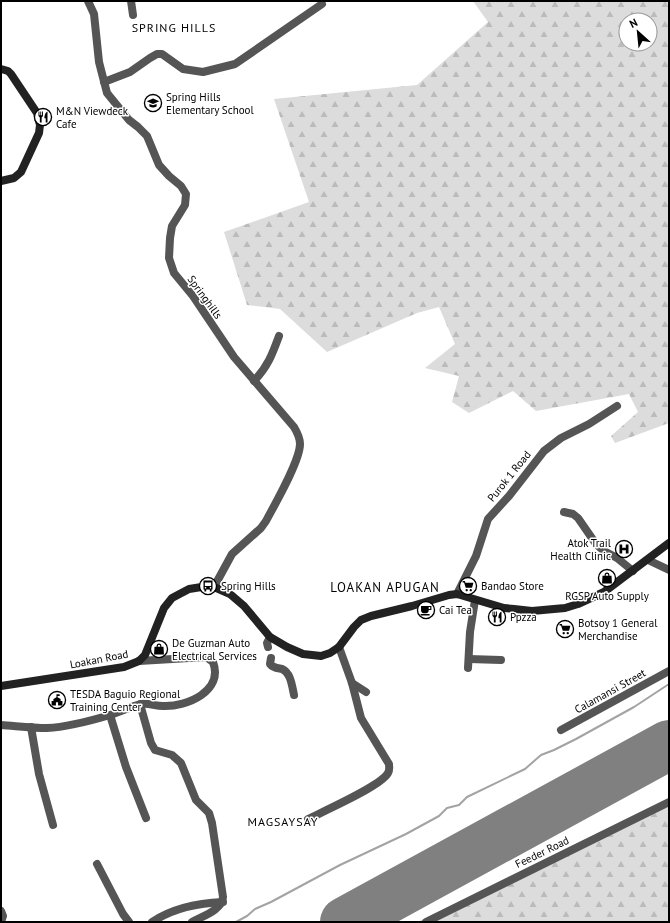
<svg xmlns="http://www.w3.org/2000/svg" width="670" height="923" viewBox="0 0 670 923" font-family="'PT Sans',sans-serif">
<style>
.forest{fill:url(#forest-firs);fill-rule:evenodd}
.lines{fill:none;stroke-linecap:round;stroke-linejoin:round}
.stream{stroke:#a3a3a3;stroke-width:2}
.runway{stroke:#808080;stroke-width:50}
.minor{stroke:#555;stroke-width:8}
.secondary{stroke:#222;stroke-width:8}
.labels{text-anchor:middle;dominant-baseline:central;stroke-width:3;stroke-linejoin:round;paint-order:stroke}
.poi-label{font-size:11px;fill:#000;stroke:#fff;text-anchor:start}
.street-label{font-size:11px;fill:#000;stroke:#fff}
.neighbourhood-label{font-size:12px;letter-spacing:1px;fill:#000;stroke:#fff}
.quarter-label{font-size:13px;letter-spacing:1px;fill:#000;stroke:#fff}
</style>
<defs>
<pattern id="forest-firs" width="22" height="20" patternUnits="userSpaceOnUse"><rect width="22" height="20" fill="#dcdcdc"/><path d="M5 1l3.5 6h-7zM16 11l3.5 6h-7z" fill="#bbb"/></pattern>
</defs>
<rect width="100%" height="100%" fill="#fff"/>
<g class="forest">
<path d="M473,1H669V423L615,443L611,436L638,412L629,394L536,411L513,391L469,413L452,402L459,376L425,368L455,344L439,307L417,313L327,352L280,309L247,305L224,232L309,202L274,99L417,85L488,22ZM626,20H650V44H626Z"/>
<path d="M669,799V922H417L616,826Z"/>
</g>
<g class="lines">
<path class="stream" d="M236,922L247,916L255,909L271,902L340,865L406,834L439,816L447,808L459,805L467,797L525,769L541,755L554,750L576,739L634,707L669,684"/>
<path class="runway" d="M345,922L669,745"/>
<g class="minor">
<path d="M88,1L94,14L99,62L107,93L129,120L138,127L147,136L159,165L169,176L181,186L186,194L185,205L172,226L170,238L169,258L174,273L193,296L234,357L294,427C297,432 300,438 300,444C300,461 275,504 266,521L261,528L232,554L214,587"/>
<path d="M131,1L133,15"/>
<path d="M104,82L130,72L150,58L157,54H162L183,69L203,72L235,64L322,4"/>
<path d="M254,381C268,366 272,355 279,336"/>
<path d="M564,512L573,514L578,518L596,544L604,551L617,558L633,571"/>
<path d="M648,560L669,570"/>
<path d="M457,594L476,556L488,519L509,496L544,451L561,438L589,424L617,406"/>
<path d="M268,647L267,643L270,637"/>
<path d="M271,658L270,664C273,668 277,668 282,669C291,673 292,686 294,695"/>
<path d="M469,659L501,660"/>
<path d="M468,668L470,632L475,600"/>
<path d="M352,683L366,692"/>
<path d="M140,704L151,743L155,750L172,755L181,763L196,800L209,813L212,823L223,897C222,910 203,916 192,922"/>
<path d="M110,715L126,767L146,818"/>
<path d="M1,725C16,726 32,728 47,728C68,727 90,721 110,715C120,712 131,706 142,704C149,703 155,706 163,706C187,707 224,691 213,662L206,657L139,661"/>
<path d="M31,727L39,774L53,825"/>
<path d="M561,730L669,671"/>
<path d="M308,819C324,811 381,786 388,773C390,770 389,767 389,764L361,718L352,683L339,647"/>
<path d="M97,864L123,914L129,922"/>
<path d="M1,911L3,916L1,922"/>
<path d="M152,922C173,908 199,903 223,902"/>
<path d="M426,922L669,802"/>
</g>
<g class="secondary">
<path d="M1,69L8,71L11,74L37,113L40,125L39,133L21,172L14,178L1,181"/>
<path d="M1,686L124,667L139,661L145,655L164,608L172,598L189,589L208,586L214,587L230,594L244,606L270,637L287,647L303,654L321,656L330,653L339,647L354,627L361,620L371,616L412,606L449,595L457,594L504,608L514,609L532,611L565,608L578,604L604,592L669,543"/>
</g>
</g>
<defs>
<g id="school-ring" transform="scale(0.9)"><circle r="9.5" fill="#fff" stroke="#000" stroke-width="1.5"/><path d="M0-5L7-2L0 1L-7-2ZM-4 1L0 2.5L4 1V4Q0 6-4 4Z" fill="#000"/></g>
<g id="restaurant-ring" transform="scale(0.9)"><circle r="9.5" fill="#fff" stroke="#000" stroke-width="1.5"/><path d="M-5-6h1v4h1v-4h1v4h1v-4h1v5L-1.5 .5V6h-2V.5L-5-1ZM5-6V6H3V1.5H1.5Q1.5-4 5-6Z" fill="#000"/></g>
<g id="hospital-ring" transform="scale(0.9)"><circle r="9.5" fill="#fff" stroke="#000" stroke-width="1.5"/><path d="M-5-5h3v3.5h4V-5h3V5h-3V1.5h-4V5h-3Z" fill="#000"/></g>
<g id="shop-ring" transform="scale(0.9)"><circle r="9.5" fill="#fff" stroke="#000" stroke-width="1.5"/><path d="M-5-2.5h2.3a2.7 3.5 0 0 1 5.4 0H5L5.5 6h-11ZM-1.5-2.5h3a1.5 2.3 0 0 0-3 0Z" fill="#000"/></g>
<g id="bus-ring" transform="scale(0.9)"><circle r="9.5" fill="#fff" stroke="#000" stroke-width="1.5"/><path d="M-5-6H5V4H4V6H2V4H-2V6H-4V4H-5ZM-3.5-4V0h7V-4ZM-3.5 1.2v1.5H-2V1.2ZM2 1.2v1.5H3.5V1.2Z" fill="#000"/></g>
<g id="supermarket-ring" transform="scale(0.9)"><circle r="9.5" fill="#fff" stroke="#000" stroke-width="1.5"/><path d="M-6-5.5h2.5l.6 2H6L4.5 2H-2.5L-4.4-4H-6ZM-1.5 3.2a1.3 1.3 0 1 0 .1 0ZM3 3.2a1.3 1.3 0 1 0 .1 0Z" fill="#000"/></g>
<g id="cafe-ring" transform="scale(0.9)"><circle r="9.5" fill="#fff" stroke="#000" stroke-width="1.5"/><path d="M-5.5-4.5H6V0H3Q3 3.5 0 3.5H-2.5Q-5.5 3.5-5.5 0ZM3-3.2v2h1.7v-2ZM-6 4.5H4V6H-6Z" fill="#000"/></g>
<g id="civic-ring" transform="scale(0.9)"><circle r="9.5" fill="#fff" stroke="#000" stroke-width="1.5"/><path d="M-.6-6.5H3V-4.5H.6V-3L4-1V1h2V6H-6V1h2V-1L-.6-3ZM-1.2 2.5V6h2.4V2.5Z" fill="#000"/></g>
</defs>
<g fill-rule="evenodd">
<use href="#school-ring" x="153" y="103"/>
<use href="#restaurant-ring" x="43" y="117"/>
<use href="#hospital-ring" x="624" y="549"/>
<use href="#shop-ring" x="607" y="578"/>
<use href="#bus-ring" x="208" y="586"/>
<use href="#supermarket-ring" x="468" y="586"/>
<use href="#cafe-ring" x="426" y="610"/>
<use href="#restaurant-ring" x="497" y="617"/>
<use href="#supermarket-ring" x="565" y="629"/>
<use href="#shop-ring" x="159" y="649"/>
<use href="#civic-ring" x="57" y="700"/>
</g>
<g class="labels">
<g class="poi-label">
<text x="166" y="97">Spring Hills<tspan x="166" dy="13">Elementary School</tspan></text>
<text x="56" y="111">M&amp;N Viewdeck<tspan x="56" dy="13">Cafe</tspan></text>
<text x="611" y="543" text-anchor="end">Atok Trail<tspan x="611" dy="13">Health Clinic</tspan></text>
<text x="221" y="586">Spring Hills</text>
<text x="481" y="586">Bandao Store</text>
<text x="607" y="596" text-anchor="middle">RGSP Auto Supply</text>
<text x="439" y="610">Cai Tea</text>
<text x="510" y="617">Ppzza</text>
<text x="578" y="623">Botsoy 1 General<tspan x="578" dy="13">Merchandise</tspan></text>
<text x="172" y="643">De Guzman Auto<tspan x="172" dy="13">Electrical Services</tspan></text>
<text x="70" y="694">TESDA Baguio Regional<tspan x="70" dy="13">Training Center</tspan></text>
</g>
<g class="street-label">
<text transform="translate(205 297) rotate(54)">Springhills</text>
<text transform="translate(509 476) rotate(-51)">Purok 1 Road</text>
<text transform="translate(99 659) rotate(-11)">Loakan Road</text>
<text transform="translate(610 691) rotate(-29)">Calamansi Street</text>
<text transform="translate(542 852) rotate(-26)">Feeder Road</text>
</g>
<g class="neighbourhood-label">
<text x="174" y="27">SPRING HILLS</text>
<text x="283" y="821">MAGSAYSAY</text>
</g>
<g class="quarter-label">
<text x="385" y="587">LOAKAN APUGAN</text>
</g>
</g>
<rect width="670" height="923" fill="none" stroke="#000000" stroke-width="4"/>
<g transform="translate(638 32) rotate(333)"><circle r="19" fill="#ffffff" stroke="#999999"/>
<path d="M0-3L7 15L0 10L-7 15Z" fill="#000000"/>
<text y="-6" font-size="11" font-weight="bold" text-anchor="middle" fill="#000000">N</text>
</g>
</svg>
